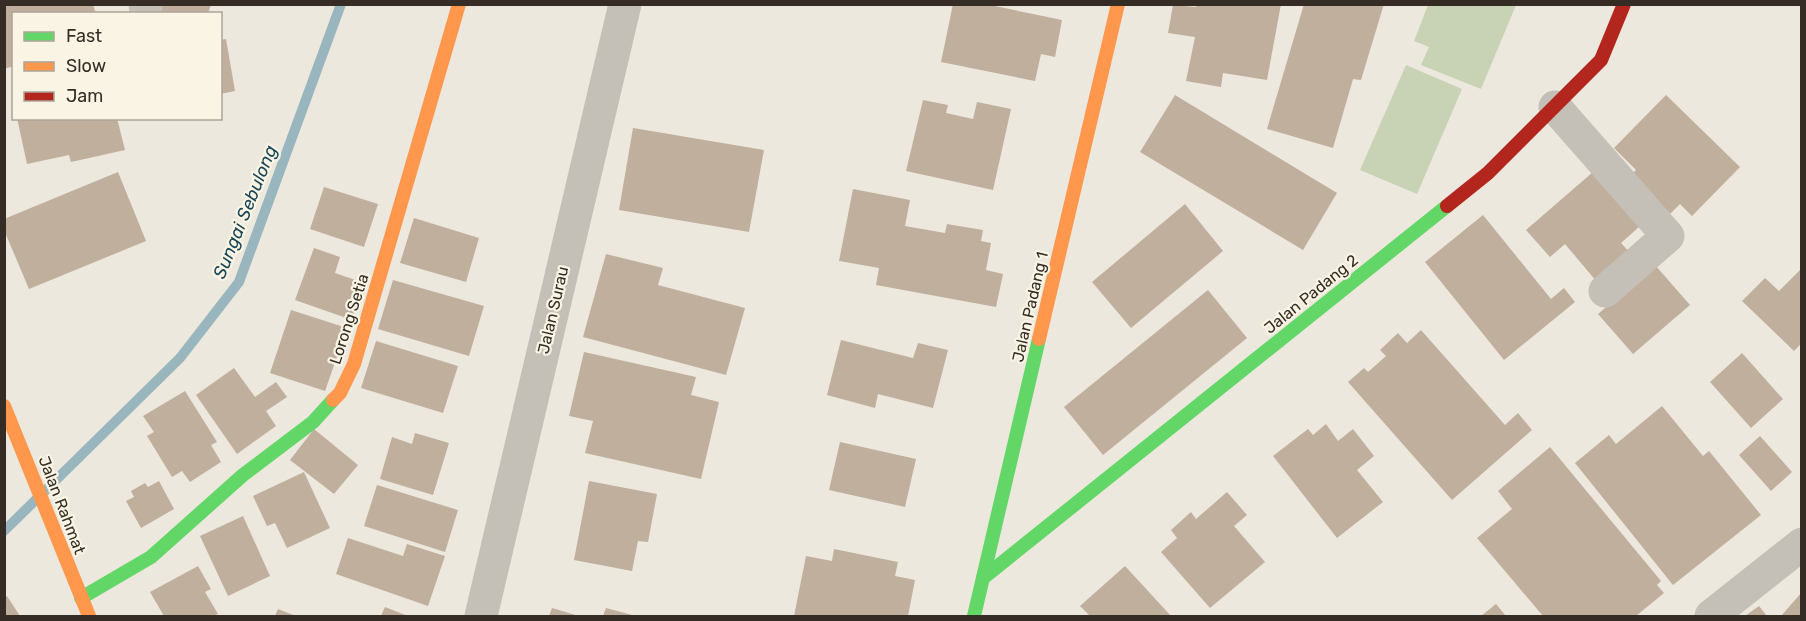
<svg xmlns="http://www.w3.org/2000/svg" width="1806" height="621" viewBox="0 0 1806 621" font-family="Rubik,sans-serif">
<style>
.green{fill:#c8d3b6}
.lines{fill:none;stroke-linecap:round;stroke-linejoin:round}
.stream{stroke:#99b6be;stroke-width:10}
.building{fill:#c1af9e}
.street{stroke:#c4c0b7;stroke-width:33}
.fast{stroke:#63d668;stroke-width:14}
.slow{stroke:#ff974d;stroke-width:14}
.jam{stroke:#b3261e;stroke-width:14}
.labels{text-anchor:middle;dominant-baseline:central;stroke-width:4.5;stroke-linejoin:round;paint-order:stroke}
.street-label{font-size:16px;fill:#352d25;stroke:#faf4e4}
.water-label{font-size:18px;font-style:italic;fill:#194758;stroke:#faf4e4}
</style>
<rect width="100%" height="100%" fill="#ece8dd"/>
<g class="green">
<path d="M1428,5H1516L1481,89L1421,65L1429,47L1414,41Z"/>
<path d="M1406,65L1462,89L1417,194L1360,170Z"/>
</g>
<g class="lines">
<path class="stream" d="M4,531L180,358L239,282L341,4"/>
</g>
<g class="building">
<path d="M4,4H93L96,14H14V66L4,69Z"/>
<path d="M158,4H211L208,14H155Z"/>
<path d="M953,4H985L1062,20L1055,57L1041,54L1035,81L941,62Z"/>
<path d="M1197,4H1281L1267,80L1223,73L1221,87L1186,81L1195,37L1168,33L1173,5L1196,7Z"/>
<path d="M1304,4H1384L1361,80L1353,79L1333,148L1267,129Z"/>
<path d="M226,39L235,91L220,94V40Z"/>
<path d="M1175,95L1337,193L1303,250L1140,152Z"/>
<path d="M1666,95L1740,167L1692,216L1680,204L1670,214L1630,176L1636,170L1614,148Z"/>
<path d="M923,100L948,105L946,113L973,119L977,102L1011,109L993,190L906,171Z"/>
<path d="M17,118H117L125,150L71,162L69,155L27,164Z"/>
<path d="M633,128L764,150L749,232L619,210Z"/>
<path d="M118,172L146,241L29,289L4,230V219Z"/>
<path d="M1593,172L1640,226L1621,243L1630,253L1597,282L1565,244L1550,257L1526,230Z"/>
<path d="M324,187L378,204L364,247L310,229Z"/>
<path d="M853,189L910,200L905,226L945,233L947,224L983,230L981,241L991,243L986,270L1003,274L996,307L876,285L879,268L839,261Z"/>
<path d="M1185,204L1223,251L1131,328L1092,282Z"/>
<path d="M1483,215L1551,299L1564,288L1575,302L1504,360L1425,262Z"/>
<path d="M414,218L479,238L466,282L400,263Z"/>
<path d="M314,248L340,257L335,273L364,283L352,320L295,300Z"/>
<path d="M606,254L663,268L658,285L745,308L726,375L583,337Z"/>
<path d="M1655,265L1690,305L1633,354L1598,314Z"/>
<path d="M1802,268V343L1794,351L1742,301L1765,278L1779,291Z"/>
<path d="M393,280L484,306L469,356L378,329Z"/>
<path d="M1208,290L1247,338L1103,455L1064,407Z"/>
<path d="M291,310L347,328L325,391L270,373Z"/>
<path d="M1421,330L1505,425L1518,413L1532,430L1452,500L1348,382L1364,368L1368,372L1386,356L1380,350L1398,333L1407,343Z"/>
<path d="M841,340L913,358L918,343L948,350L933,408L878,394L875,408L827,395Z"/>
<path d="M376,341L458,366L443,413L361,388Z"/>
<path d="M584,352L696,377L691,395L719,402L701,479L585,453L593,421L569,416Z"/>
<path d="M1742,353L1783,399L1751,428L1710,382Z"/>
<path d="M234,368L255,397L276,382L287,397L266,411L276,426L237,454L196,395Z"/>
<path d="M185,391L217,442L211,445L221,462L190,482L182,471L172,477L147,436L154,432L143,416Z"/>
<path d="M1662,406L1703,456L1709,451L1761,515L1673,585L1575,463L1609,435L1616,444Z"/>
<path d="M1326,424L1338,441L1353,429L1374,456L1357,470L1383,502L1337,538L1273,456L1308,429L1313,435Z"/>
<path d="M314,429L358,465L334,494L290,460Z"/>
<path d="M415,433L449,443L433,495L380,479L392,437L412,444Z"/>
<path d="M1760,436L1792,472L1771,491L1739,455Z"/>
<path d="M840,442L916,459L905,507L829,490Z"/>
<path d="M1550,447L1661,581L1657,585L1664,593L1636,616H1543L1477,538L1512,509L1498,491Z"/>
<path d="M304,472L330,528L287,548L275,523L267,526L253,496Z"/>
<path d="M159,481L174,509L141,528L126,501L134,497L131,491L145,483L148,487Z"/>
<path d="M589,481L657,494L648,542L638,541L632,571L574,560Z"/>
<path d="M377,485L458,510L445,552L364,526Z"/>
<path d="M1227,492L1247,515L1234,526L1265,562L1210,608L1161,552L1177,538L1171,530L1191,512L1196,519Z"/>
<path d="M243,516L270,576L228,596L200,536Z"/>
<path d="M348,538L403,556L407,544L445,556L428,606L336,574Z"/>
<path d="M834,549L898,562L895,576L915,580L908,616L884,615V616H794L806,556L832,561Z"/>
<path d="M198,566L211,589L205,592L218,614L212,616H164L150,592Z"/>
<path d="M1125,566L1171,616H1090L1080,606Z"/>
<path d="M1802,592V616H1781Z"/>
<path d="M7,596L20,616H4V598Z"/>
<path d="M1496,604L1506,616H1481Z"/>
<path d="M1759,606L1767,616H1745Z"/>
<path d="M385,607L408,616H381Z"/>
<path d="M552,608L579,616H549Z"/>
<path d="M606,608L636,616H603Z"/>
<path d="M278,609L296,616H275Z"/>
</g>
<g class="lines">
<g class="street">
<path d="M145,4L146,14"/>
<path d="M1555,107L1668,236L1605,291"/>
<path d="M481,616L625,4"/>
<path d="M1711,616L1802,544"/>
</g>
<g class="fast">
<path d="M983,578L1447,206"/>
<path d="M81,598L151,557L243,475L313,422L333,400"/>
<path d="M974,616L1039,339"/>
</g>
<g class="slow">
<path d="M1039,339L1118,4"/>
<path d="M333,400L340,393L354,364L459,4"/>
<path d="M4,406L89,616"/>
</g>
<path class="jam" d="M1447,206L1488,173L1601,60L1624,4"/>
</g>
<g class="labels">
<g class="street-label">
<text transform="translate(1311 294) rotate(-39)">Jalan Padang 2</text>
<text transform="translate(1030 307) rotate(-77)">Jalan Padang 1</text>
<text transform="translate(553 310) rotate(-77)">Jalan Surau</text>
<text transform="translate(349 319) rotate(-72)">Lorong Setia</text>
<text transform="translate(62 505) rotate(69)">Jalan Rahmat</text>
</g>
<g class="water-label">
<text transform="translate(245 212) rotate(-68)">Sungai Sebulong</text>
</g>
</g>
<rect width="1806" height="621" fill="none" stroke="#352d25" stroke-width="12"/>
<rect x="12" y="12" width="210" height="108" fill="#faf4e4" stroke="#aba498" stroke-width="1.5"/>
<rect x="24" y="32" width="30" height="9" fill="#63d668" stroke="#aba498" stroke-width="1.5"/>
<text x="66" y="42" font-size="18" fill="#352d25">Fast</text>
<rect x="24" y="62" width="30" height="9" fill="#ff974d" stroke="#aba498" stroke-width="1.5"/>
<text x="66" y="72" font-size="18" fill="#352d25">Slow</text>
<rect x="24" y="92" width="30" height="9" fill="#b3261e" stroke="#aba498" stroke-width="1.5"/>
<text x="66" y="102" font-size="18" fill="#352d25">Jam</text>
</svg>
